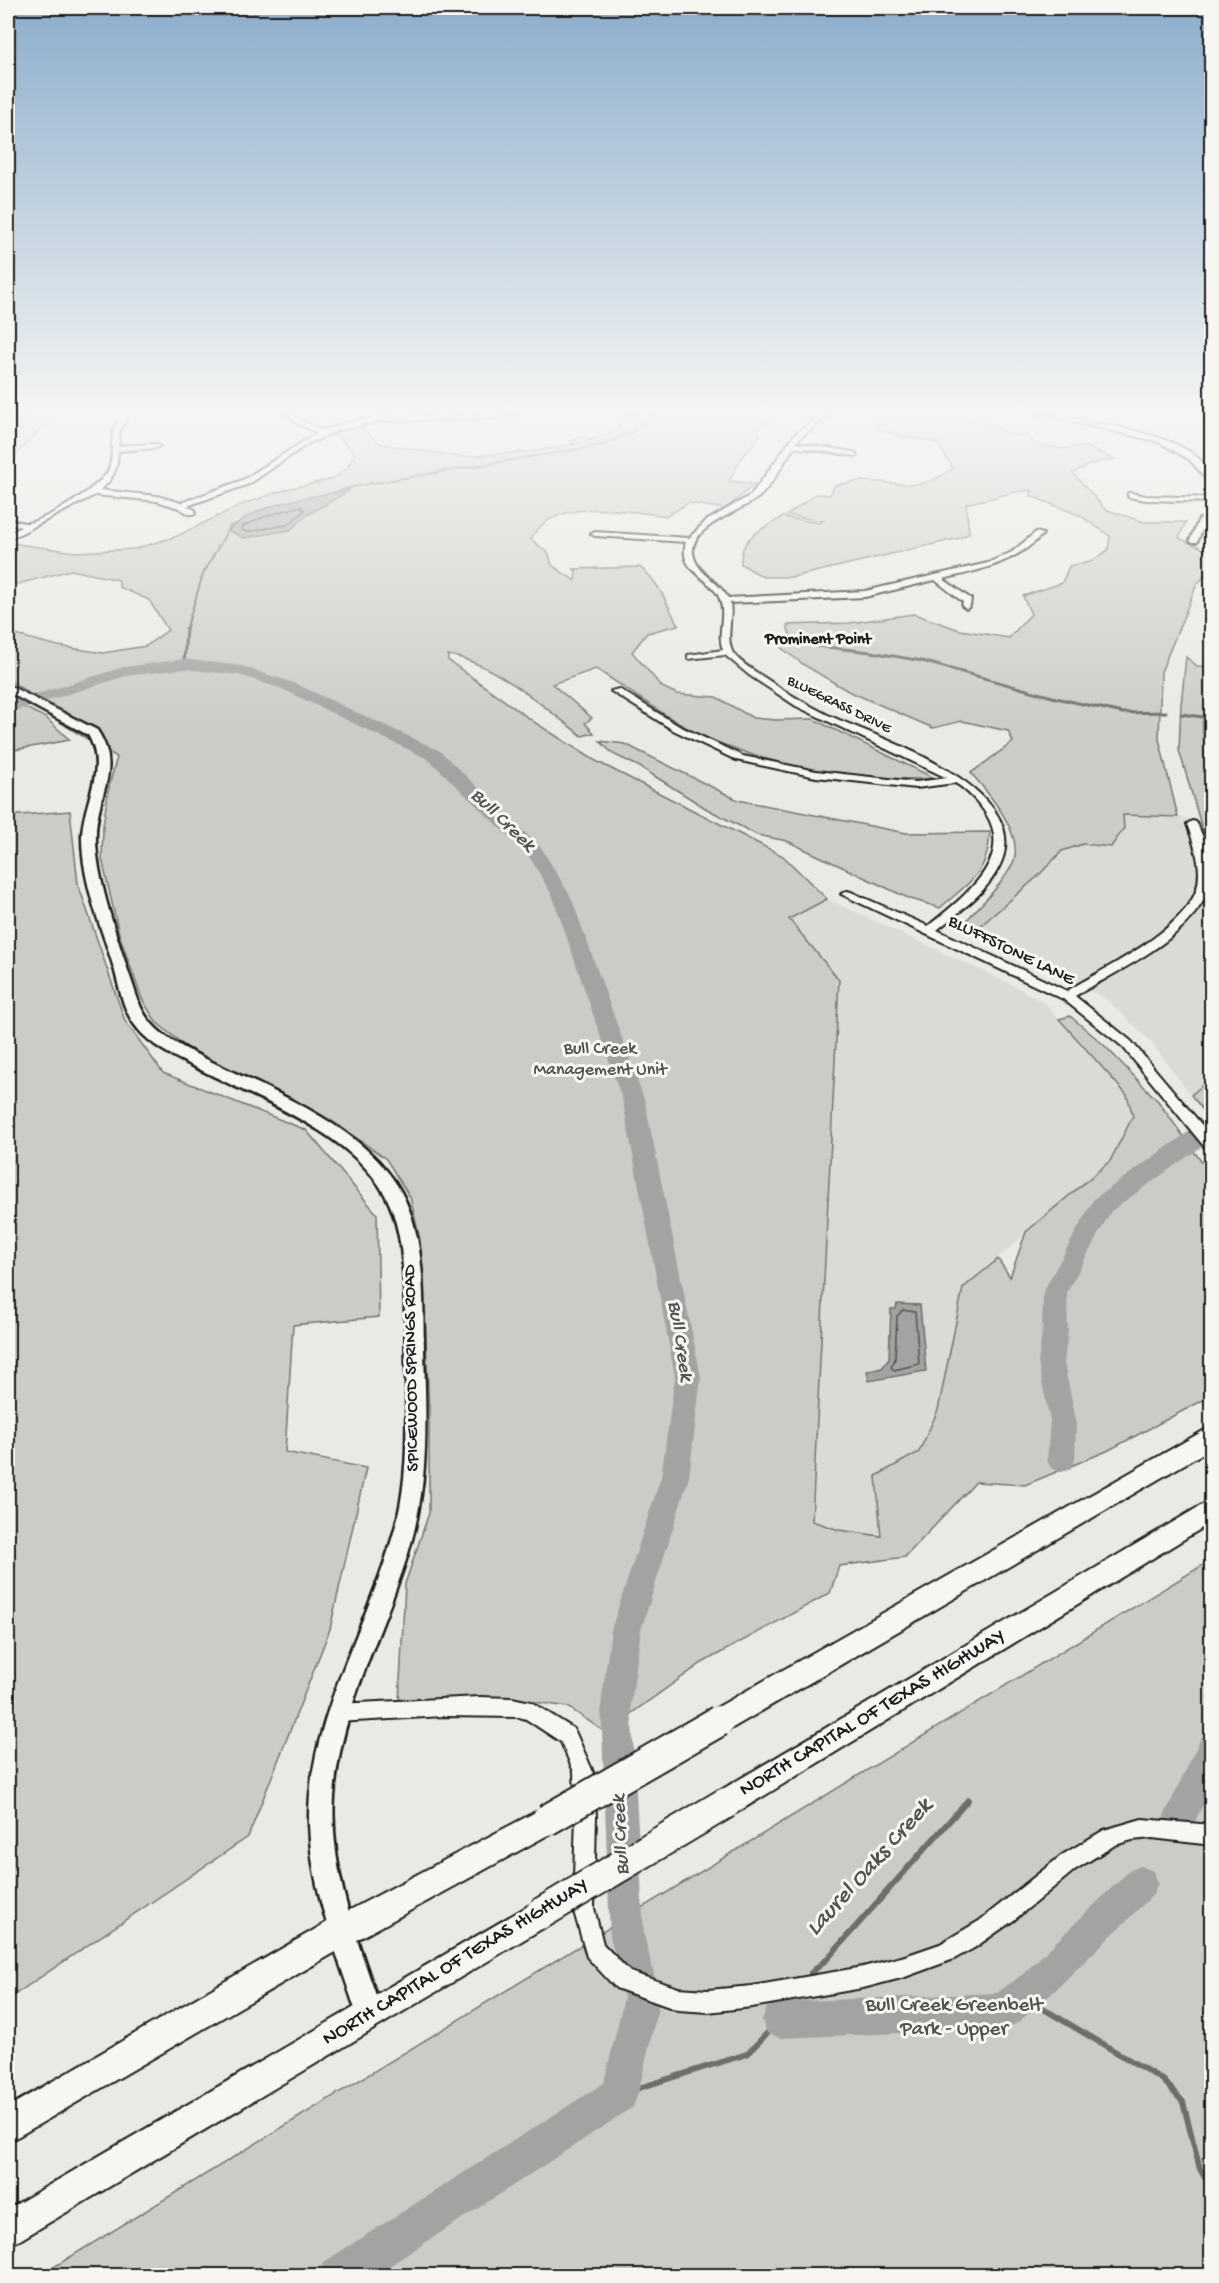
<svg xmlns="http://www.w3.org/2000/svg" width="1219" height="2283" viewBox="0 0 1219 2283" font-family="'Gochi Hand',sans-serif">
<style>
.built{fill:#dadad6}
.green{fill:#cbcbc7;stroke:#747472;stroke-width:1.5}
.water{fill:#a3a3a1;stroke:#6d6d6c;stroke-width:1.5}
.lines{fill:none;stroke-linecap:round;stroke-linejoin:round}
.shore{stroke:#525251;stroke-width:1.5}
.stream-far2{stroke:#6d6d6c;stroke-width:2}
.stream-far1{stroke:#6d6d6c;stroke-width:3}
.stream{stroke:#6d6d6c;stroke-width:6}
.river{fill:#a3a3a1;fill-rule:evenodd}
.minor-casing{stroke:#1c1c1c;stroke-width:4}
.major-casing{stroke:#1c1c1c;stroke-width:5}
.highway-casing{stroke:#1c1c1c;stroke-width:4}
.minor{fill:#f6f6f2;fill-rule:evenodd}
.major{fill:#f6f6f2;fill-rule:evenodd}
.highway{fill:#f6f6f2;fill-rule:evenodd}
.highway-bridge-casing{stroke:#1c1c1c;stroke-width:34;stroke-linecap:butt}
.highway-bridge{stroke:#f6f6f2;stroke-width:30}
.labels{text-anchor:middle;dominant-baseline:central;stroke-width:6;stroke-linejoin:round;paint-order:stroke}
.far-street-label{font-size:15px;fill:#1c1c1c;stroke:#f6f6f2}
.far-neighbourhood-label{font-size:16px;font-weight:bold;fill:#1c1c1c;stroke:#f6f6f2}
.street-label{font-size:18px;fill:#1c1c1c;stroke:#f6f6f2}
.park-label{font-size:18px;fill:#51514f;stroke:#f6f6f2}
.water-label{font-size:20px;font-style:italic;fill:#525251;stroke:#f6f6f2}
.near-street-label{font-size:21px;fill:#1c1c1c;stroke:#f6f6f2}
.near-park-label{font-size:21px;fill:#51514f;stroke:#f6f6f2}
.near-water-label{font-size:24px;font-style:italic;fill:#525251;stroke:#f6f6f2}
</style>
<rect width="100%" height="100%" fill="#e9e9e5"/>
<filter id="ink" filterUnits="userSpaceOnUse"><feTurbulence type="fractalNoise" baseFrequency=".0167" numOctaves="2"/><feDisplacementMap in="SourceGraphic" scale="12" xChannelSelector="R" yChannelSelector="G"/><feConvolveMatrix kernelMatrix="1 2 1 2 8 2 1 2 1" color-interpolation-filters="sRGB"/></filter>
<g filter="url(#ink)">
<g class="built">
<path d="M1123,815L1178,817L1199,822L1212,859L1211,1078L1191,1095L1152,1043L1107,1000L978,928L1037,877L1062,851L1083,844L1111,847Z"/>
<path d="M827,899L1011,984L1046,1004L1127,1095L1133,1116L1110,1161L963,1288L938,1410L919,1453L876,1476L881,1536L839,1530L812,1521L839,981L788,919Z"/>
</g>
<g class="green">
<path d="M8,413H54L8,464Z"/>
<path d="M621,413H777L758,428L760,436L742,457L729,481L755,484L725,509L688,503L667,516C629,511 552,496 531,539L549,554L552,565L575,581L576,571L574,569L640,567C659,581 667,605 678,625L647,633L632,652L662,687L677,694L716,697L753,718L776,720L813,719L934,778C861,783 767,766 701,735C664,717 631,691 596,669L552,684L592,718L585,723L594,733L582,736C544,707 495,663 448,655V660L534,722L594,760L783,856L827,899L789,919L839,980L812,1521L839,1530L881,1536L876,1476L919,1452L938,1410L963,1288L998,1259L1010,1277L1026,1232L1110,1161L1133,1116L1127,1095L1059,1019L1070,1016L1103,1044L1158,1101L1211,1175V1396L1107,1451L1025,1485L976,1482L905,1557L839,1566L830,1593L702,1663L605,1732L568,1707L509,1698L399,1702L405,1584L429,1513V1412L425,1313L420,1239L410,1197L386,1159L354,1136L297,1101L191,1051L156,1022L142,999L119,934L102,859L103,826L109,786L117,757L66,726L84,722L40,701L8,679V633L58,646L103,653L146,646L168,630L149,600L119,587V580L71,570L18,584L8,583V546L10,543L75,552L135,549L177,536L243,504L287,489L332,479L347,468L355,454L334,432L357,425L381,444L461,457L537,451L574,444L570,441L585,436L590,439L584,441H589L617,430L623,416Z"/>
<path d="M885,413H960L1009,434L1026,436L1036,444L1061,449L1085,446L1114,459L1091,464L1073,473L1105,509L1144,522H1186L1179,538L1211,552V570L1197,584L1161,672L1159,739L1178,817L1123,815L1124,828L1111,847L1083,844L1062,851L1037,877L978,928L965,922C981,904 1001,886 1012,865C1027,836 988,793 971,773L1013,742L1008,731L962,721L933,728L848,691L804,665L772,641L791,638L787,625L849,623L914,614L960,630L1009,638L1031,614L1023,596L1062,583L1069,566L1090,562L1108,550L1110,536L1079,515L1031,496L1032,490L1016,492L966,504L969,533L960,538L793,577H763L741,564C739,537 762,529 783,517L819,523L823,521L787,515L816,494L830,495L835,485C844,484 854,481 863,481C902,482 919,494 953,468L936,442L904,437L879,430L876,418Z"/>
<path d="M1186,657L1197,666L1211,667V859L1179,750L1181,705Z"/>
<path d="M8,699L46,718L70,740L8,751Z"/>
<path d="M600,741L625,744L738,800L906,833L990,832C988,875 969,882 940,908L908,898L787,841L757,835L707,809L640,767L613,754Z"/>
<path d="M70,811L78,884L125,1021L163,1073L306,1130L377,1214L379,1317L293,1325L285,1452L366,1468L330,1629L248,1837L8,1999V816Z"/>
<path d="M1211,1078V1120L1191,1095Z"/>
<path d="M1211,1560V2275L39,2276Z"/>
</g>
<g class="water">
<path d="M350,490L307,515L290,530L244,538L228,531C257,502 311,497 350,490Z"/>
<path d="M897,1304L920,1305L926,1371L869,1381L867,1371L882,1368L889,1359L891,1309H896Z"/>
</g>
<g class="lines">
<g class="shore">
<path d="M301,506L304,511L287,525L246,532L242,530L243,526L269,515Z"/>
<path d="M903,1310L915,1312L919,1364L894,1370L891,1367L895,1359L897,1316Z"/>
</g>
<g class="stream-far2">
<path d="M333,493L356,486L602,445L632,432L654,413"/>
<path d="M186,630L203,574L230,526L238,524"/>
</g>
<g class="stream-far1">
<path d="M798,644L871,652L922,661L1056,698L1123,713L1166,712"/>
<path d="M184,664L186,628"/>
<path d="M1181,714L1210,718"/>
</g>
<g class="stream">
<path d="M811,1973L828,1958L968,1800"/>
<path d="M1022,1996L1163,2080L1183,2102L1200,2169L1212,2190"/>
<path d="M620,2094L747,2054L780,2020"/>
</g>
<g class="river">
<path d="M26,413H39L12,443H8V433Z"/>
<path d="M184,659L241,666L294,683L440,751L542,849L571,897L645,1102L701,1377L689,1477L641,1630L631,1705L644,1935L660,1998L638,2094L633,2107L374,2276H318L324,2262L604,2083L624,1998L610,1935L601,1705L611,1630L661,1477L675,1377L623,1102L553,897L529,856L428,759L282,689L239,675L184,669L126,676L8,713V703L124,667Z"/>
<path d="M1212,710V768L1204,763L1201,722L1206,712Z"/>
<path d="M1212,1119V1139L1111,1211L1067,1292L1068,1332L1064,1363L1076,1420L1075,1460L1071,1468L1061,1472L1051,1468L1047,1460L1050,1420L1038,1363L1042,1332L1043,1292L1094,1199L1204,1121Z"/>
<path d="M1212,1734V1785L1192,1828L1180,1832L1168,1828L1164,1816L1201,1738Z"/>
<path d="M1141,1866L1153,1871L1158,1883L1153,1895L1047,1998L1016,2024L1003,2029L780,2038L767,2033L762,2020L767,2007L780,2002L997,1993L1023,1974L1129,1871Z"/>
</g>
<g class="minor-casing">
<g id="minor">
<path d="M122,413H129L120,431L118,446L156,444L160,446L156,448L118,451C118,468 113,480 100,490L157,496L181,503L243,480L317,433L297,423L286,413H293L301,421L322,430L358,420L381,417L521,413L495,418L381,421L339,430L306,445L249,484L187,506L195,510V514H189L179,508L157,501L95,495L8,540V535L21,527L8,523V519C13,520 20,523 26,523C42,523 103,486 109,469C116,447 106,438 122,413Z"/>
<path d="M824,413H832L801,437L796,443L853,452L857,454L856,456L794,447C783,463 773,484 759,497C741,512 681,528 695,560C701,575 720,583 728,598L865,591L988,563L1012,552L1036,532L1043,534C1015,563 981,570 943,579L971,599L970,606L966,609L962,606L963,602L935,580L865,597L730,603C733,619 725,639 733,653C740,663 755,671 765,678C785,692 806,704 828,715C878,738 1042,789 998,869C984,895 959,912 937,930L1067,991C1103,969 1181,932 1196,891C1204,869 1194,844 1187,824L1192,821L1196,822C1206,841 1216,871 1207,893C1187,940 1117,971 1075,996L1131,1041L1212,1137V1152L1207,1150L1123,1047L1063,999L841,894L847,891L851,892L928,926C978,886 1031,843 960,786L955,783L916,788L816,777L736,760L673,730L611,691L619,689L679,726L743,756L816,771L916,782L947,778L796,706L749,675L725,655L688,659V655L723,650C716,632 728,613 718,595C706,575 678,570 686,542L595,536L591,534L595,532L689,538L706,521L751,495L795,434Z"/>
<path d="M1036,413C1054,413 1072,418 1090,422C1124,428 1212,441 1212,486L1190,460L1159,442Z"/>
<path d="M1131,493L1146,496L1212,498V502L1146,500L1128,497V493Z"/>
<path d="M1199,519L1206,521L1197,542H1191L1190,540Z"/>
<path d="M480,1697L512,1698L531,1702L574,1729L593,1772L596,1816L594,1908L603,1944L630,1972L678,1988L708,1990L752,1986L863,1967L905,1956L940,1944L979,1921L1062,1855L1104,1830L1142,1819L1212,1825V1845L1152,1838L1132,1840L1115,1845L1076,1869L1014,1920L974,1948L954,1959L905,1977L863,1988L752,2007L708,2012L678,2010L616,1988L587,1957L573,1908L576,1816L574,1772L561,1742L526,1719L519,1717L444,1716L337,1722L330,1719L328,1713L330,1707L337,1704Z"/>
</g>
</g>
<g class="major-casing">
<path id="major" d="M8,685L97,730C123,769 97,793 96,833C94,879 124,957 139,1003C151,1034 182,1047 210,1061C279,1095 386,1134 411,1215C425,1258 423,1305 424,1350C426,1428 430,1490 404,1566C378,1643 339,1715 334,1797C329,1873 359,1945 383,2015L379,2024L370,2028L361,2024L357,2015C337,1953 311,1890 309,1824C307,1719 367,1630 394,1532C410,1477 406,1421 406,1365C405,1326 406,1287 401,1248C398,1229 394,1210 384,1193C351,1134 263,1101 205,1072C182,1060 154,1049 138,1029C123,1012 120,989 114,968C101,926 81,880 82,834C84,800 108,768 88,735L8,692Z"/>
</g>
<g class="highway-casing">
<g id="highway">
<path d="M1212,1426V1448L729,1730L719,1734L709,1730L705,1721L709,1712Z"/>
<path d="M1212,1499V1522L736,1813L726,1817L716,1813L712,1803L716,1793Z"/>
<path d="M547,1806L557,1810L561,1820L557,1830L353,1942L19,2136L8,2141V2107L331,1920Z"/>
<path d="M540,1899L550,1904L555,1914L550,1924L20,2240L8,2245V2209Z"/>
</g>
</g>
<use href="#minor" class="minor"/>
<use href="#major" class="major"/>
<use href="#highway" class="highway"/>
<g class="highway-bridge-casing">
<g id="highway-bridge">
<path d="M547,1820L719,1721"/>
<path d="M540,1914L726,1803"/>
</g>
</g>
<use href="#highway-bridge" class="highway-bridge"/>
</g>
</g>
<linearGradient id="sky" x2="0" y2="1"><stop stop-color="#8cadcc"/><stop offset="0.56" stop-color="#f5f5f3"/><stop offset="1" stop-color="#f5f5f3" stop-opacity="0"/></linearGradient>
<rect width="1219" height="733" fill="url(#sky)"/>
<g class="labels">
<g class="far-street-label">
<text transform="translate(839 705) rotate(26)">BLUEGRASS DRIVE</text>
</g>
<g class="far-neighbourhood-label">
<text x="818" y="640">Prominent Point</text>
</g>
<g class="street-label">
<text transform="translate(1011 951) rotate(26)">BLUFFSTONE LANE</text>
<text transform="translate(412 1368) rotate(-91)">SPICEWOOD SPRINGS ROAD</text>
</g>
<g class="park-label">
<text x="600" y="1049">Bull Creek<tspan x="600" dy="21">Management Unit</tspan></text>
</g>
<g class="water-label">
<text transform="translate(502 821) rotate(44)">Bull Creek</text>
<text transform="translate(679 1341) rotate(81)">Bull Creek</text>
<text transform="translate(622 1835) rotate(-93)">Bull Creek</text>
</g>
<g class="near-street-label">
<text transform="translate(873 1714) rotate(-31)">NORTH CAPITAL OF TEXAS HIGHWAY</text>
<text transform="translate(456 1963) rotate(-31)">NORTH CAPITAL OF TEXAS HIGHWAY</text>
</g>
<g class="near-park-label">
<text x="954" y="2006">Bull Creek Greenbelt<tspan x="954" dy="24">Park - Upper</tspan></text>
</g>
<g class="near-water-label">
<text transform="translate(870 1868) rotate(-48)">Laurel Oaks Creek</text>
</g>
</g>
<rect width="1219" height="2283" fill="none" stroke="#f6f6f2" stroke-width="30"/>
<rect x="15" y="15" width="1189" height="2253" fill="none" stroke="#1c1c1c" stroke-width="2" filter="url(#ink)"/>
</svg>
